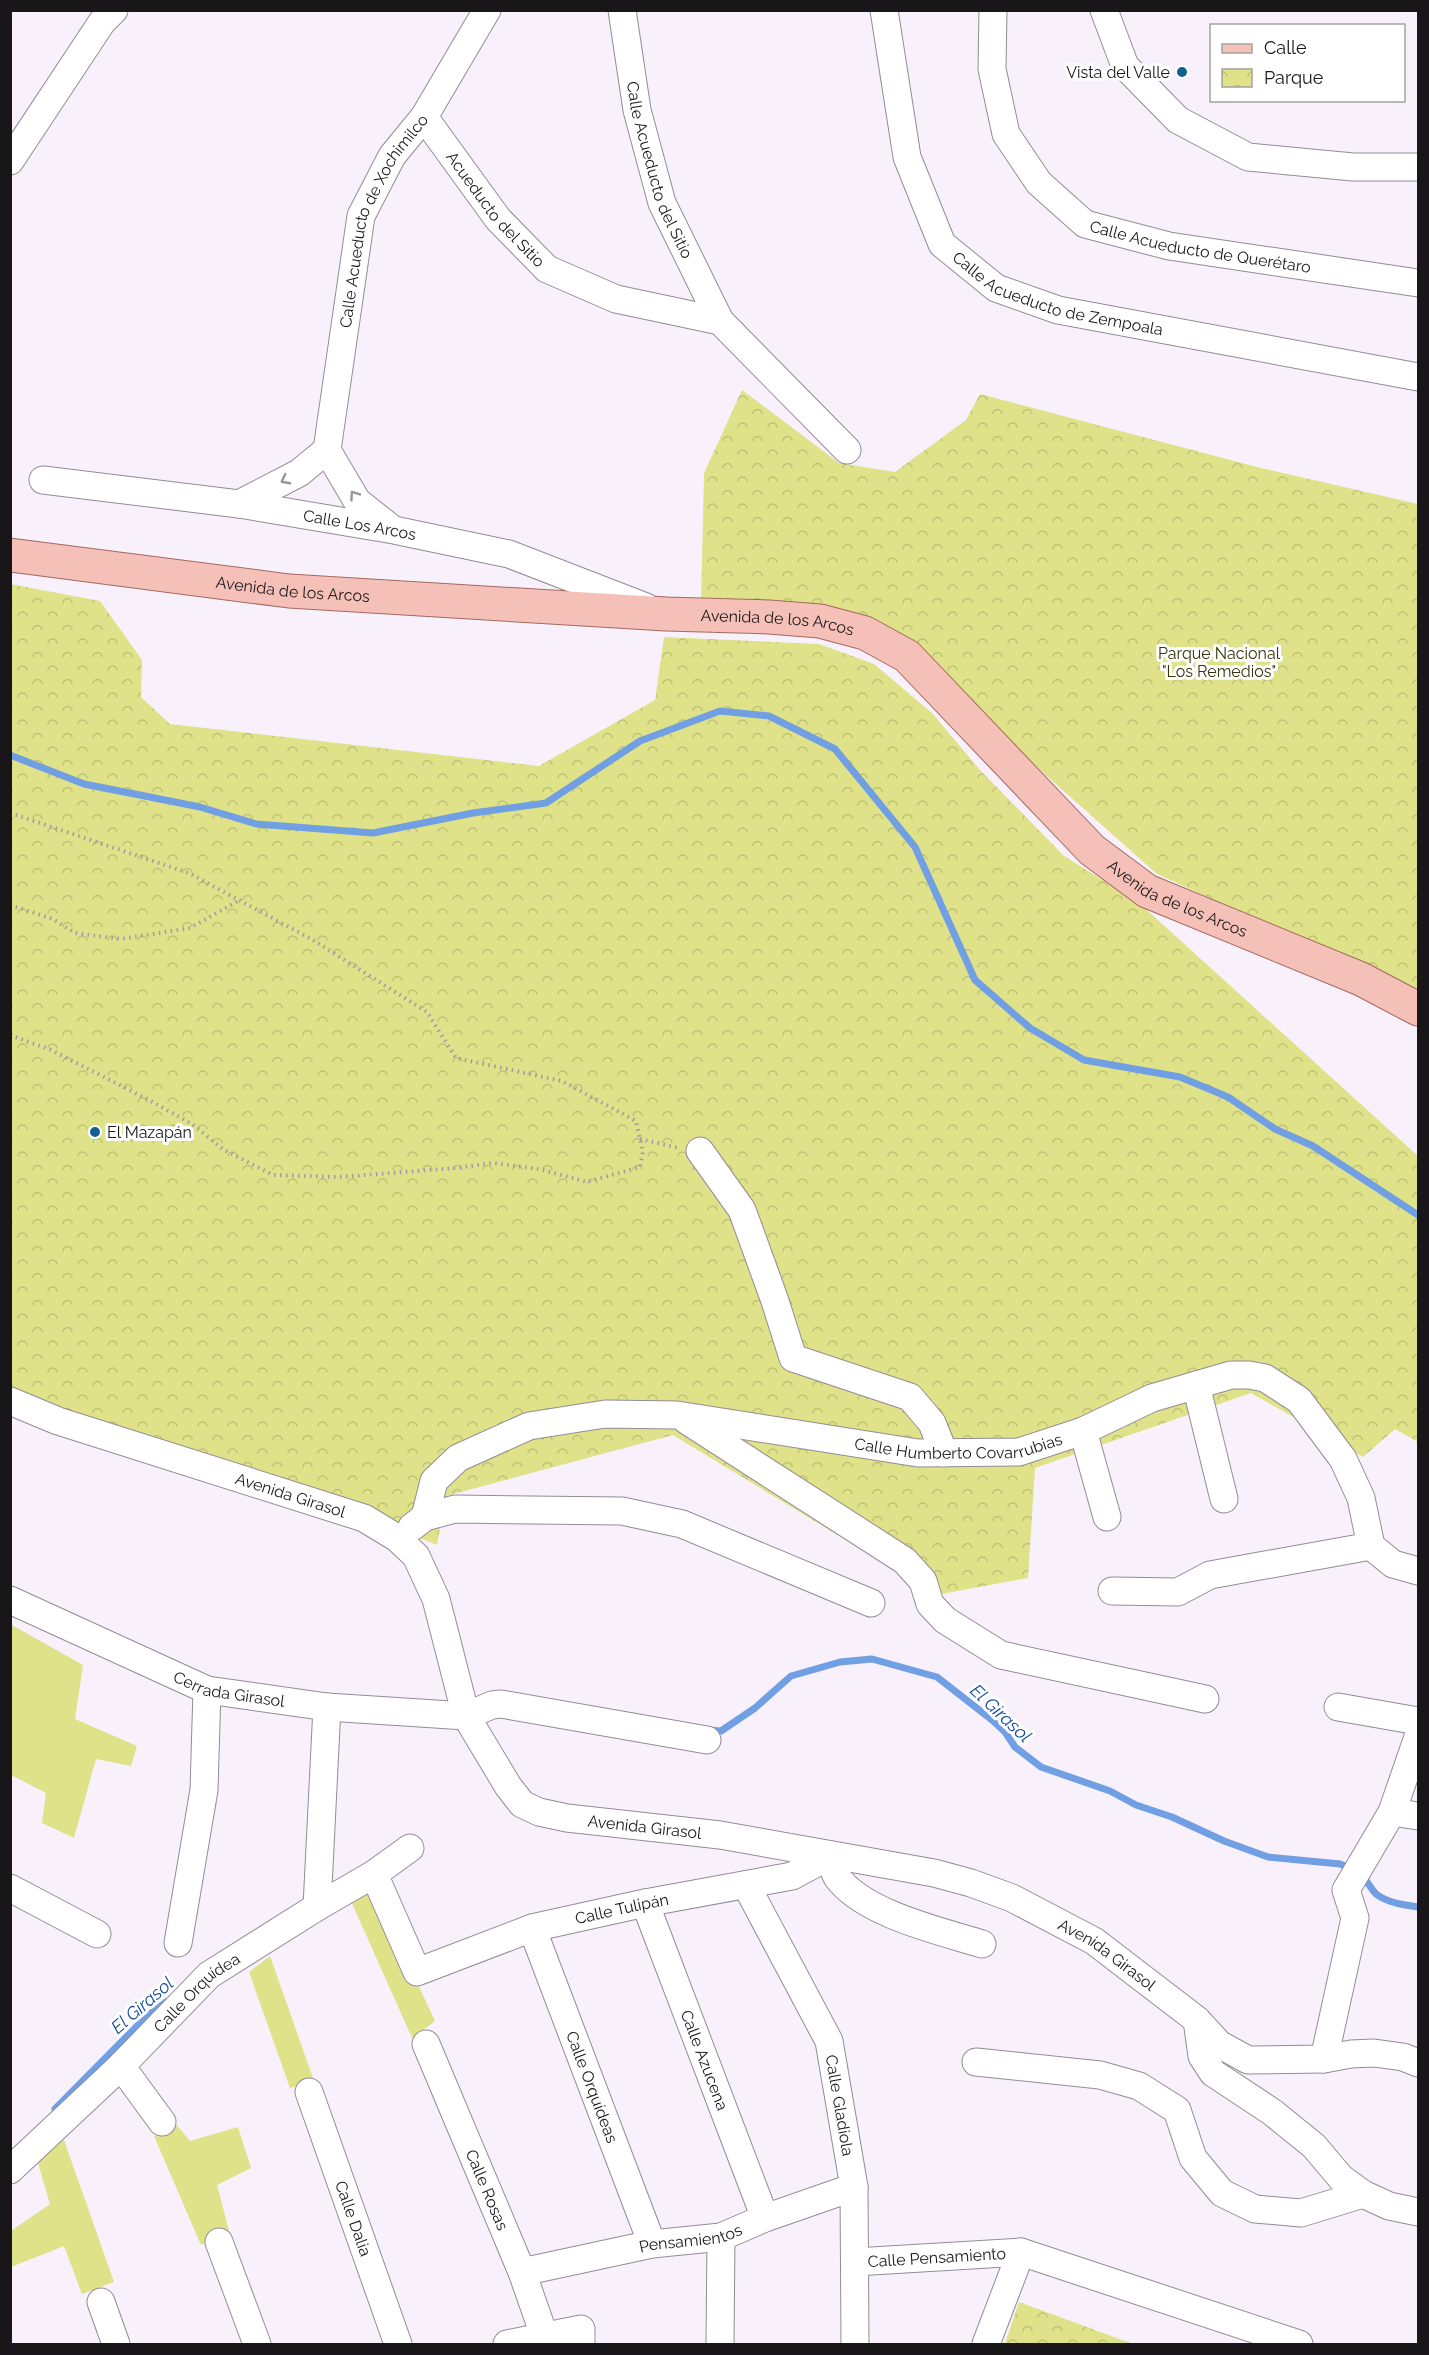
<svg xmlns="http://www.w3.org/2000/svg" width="1429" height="2355" viewBox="0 0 1429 2355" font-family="Raleway,sans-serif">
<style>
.grass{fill:#dfe289}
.park{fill:url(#park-crowns)}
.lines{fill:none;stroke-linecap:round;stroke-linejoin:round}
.stream{stroke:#719fe4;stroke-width:7}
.minor-casing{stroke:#938c95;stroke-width:29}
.major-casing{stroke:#a36961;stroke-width:35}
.path{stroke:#a19ba3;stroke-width:4;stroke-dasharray:1.5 4.5;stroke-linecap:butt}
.minor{stroke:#fff;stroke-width:27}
.major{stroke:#f4c0b7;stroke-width:33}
.oneway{stroke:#989698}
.poi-dot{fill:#126093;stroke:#fff;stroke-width:2}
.labels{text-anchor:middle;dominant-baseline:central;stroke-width:6;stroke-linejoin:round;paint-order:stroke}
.poi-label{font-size:16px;fill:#19161a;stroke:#fff;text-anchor:end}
.street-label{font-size:16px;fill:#19161a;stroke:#fff}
.park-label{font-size:16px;fill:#35350e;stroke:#fff}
.water-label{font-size:18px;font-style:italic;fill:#124b9c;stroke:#fff}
</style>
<defs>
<pattern id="park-crowns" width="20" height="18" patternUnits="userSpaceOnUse" patternTransform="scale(1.5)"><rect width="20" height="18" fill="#dfe289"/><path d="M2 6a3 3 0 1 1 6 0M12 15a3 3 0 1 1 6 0" fill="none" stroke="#bfc176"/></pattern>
</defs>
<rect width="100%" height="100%" fill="#f8f0fb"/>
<g class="grass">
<path d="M10,1624L83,1665L75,1719L137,1746L131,1766L96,1759L74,1838L42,1823L46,1793L11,1775Z"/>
<path d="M373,1888L435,2021L412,2038L351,1901Z"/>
<path d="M270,1956L314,2081L290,2088L249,1972Z"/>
<path d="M174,2122L190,2141L238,2127L251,2168L217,2185L229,2231L201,2245L154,2136Z"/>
<path d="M64,2140L114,2282L82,2294L64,2246L11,2267V2231L50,2204L36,2156Z"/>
</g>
<g class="park">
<path d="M742,390L839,463L895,472L966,420L980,394L1257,467L1418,504V1011L1316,946L1157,874L875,623L701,605L704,473Z"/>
<path d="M10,584L100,601L142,660L141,697L170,724L539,766L655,700L664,637L819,644L874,664L932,713L980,770L1064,856L1138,902L1418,1156V1442L1395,1429L1363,1457L1251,1393L1035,1468L1028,1578L936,1595L673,1435L446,1496L437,1545L331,1502L83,1418L11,1389Z"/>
<path d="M1019,2302L1133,2344H1005Z"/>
</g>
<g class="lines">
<g class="stream">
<path d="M10,755L84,784L200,807L256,824L373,833L473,813L546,803L640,741L720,711L769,716L835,749L915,847L975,980L1030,1028L1084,1060L1180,1077L1228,1097L1275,1129L1313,1146L1418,1215"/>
<path d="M708,1730L721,1731L755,1708L791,1676L840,1662L872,1659L937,1677L992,1720L1005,1732L1015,1747L1041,1767L1110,1791L1136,1805L1172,1817L1224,1841L1268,1857L1340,1864L1352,1869"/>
<path d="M1361,1875C1367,1880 1371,1889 1376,1894C1388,1903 1404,1905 1418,1907"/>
<path d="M55,2109L146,2017L166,2002"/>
</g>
<g class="minor-casing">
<g id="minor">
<path id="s1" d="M622,10L637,110L662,203L720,321L847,450"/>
<path id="s2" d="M884,10L907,157L942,244L996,288L1058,310L1418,377"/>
<path id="s3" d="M993,10L992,69L1006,134L1039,183L1085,224L1169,246L1418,283"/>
<path d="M1104,10L1125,66L1178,120L1248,157L1353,167H1418"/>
<path id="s4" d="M424,117L498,219L547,269L616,299L720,321"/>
<path d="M10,161L102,22L114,10"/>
<path id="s5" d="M43,480L239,504L394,530L509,554L646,607"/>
<path d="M239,504L299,473L327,450"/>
<path id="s6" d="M391,528L357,501L327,450L361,216L392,156L424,117L487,10"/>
<path d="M700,1151L742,1210L775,1301L793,1358L910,1397L932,1423L944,1453"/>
<path d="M1196,1385L1224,1499"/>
<path id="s7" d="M10,1401L58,1421L364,1518L397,1538L416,1556L436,1599L466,1716L508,1786L522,1804L539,1812L567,1818L720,1835L934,1873L971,1883L1012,1898L1094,1941L1197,2020L1219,2044L1248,2060L1324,2059L1351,2054L1374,2053L1403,2057L1418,2063"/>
<path d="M686,1420L905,1561L923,1581L930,1604L945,1620L1001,1655L1205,1699"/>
<path d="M1083,1431L1107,1517"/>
<path id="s8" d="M425,1517L434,1481L458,1458L529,1426L605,1414L677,1415L918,1453L1019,1452L1083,1431L1152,1398L1231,1375H1249L1265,1378L1299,1400L1343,1459L1361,1498L1371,1546L1393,1564L1418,1571"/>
<path d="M412,1527L425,1517L455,1509L622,1511L682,1524L871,1603"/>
<path d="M1112,1591L1178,1592L1210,1575L1371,1546"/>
<path id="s9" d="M10,1600L207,1690L327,1707L466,1716L492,1705L501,1704L707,1740"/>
<path d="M1338,1707L1418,1721"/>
<path d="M1392,1812L1418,1816"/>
<path id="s10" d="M374,1874L417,1972L532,1928L645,1903L792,1876L831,1855C832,1861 833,1871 837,1877C864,1914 940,1931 982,1944"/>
<path id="s11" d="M746,1885L829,2041L854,2187L855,2344"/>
<path d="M10,1888L97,1934"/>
<path id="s12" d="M645,1903L765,2218"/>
<path d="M317,1907L327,1707"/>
<path id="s13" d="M532,1928L652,2244"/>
<path d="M178,1943L204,1790L207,1690"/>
<path d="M1197,2020L1202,2056L1213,2073L1272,2112L1314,2146L1341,2178L1363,2194L1389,2206L1418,2212"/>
<path id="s14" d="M426,2044L522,2272L544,2335"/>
<path d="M1324,2059L1355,1918L1346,1890L1392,1812L1418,1737"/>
<path d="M976,2062L1100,2075L1139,2086L1177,2110L1193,2158L1222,2193L1255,2209L1301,2213L1363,2194"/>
<path d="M121,2066L162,2122"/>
<path id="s15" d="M309,2092L398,2344"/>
<path id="s16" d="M10,2170L121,2066L209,1975L317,1907L374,1874L410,1848"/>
<path d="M219,2242L257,2344"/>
<path id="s17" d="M855,2262L1021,2252L1299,2344"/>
<path id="s18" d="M522,2272L652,2244L721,2237L765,2218L854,2187"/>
<path d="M101,2302L116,2344"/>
<path d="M507,2344L581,2329V2344"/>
<path d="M720,2344L721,2237"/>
<path d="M986,2344L1021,2252"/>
</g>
</g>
<g class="major-casing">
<g id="major">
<path id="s19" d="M10,555L289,591L666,614L769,617L820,621L865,633L907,656L1092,850L1147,891L1361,979L1418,1009"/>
</g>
</g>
<g class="path">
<path d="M10,813L189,873L313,940L427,1012L456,1058L562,1081L636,1121L643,1152L640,1167L587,1182L539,1169L493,1163L456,1168L339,1177L273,1175L224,1150L192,1124L149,1100L51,1050L10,1035"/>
<path d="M10,905L53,919L75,933L121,939L190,928L238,901"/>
<path d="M640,1139L679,1148"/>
</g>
<use href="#minor" class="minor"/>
<use href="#major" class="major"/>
</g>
<defs><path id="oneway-chevron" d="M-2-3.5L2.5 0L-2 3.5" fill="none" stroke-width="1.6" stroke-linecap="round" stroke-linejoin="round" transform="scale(1.5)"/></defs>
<g class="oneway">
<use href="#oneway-chevron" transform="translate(285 480) rotate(152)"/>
<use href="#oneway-chevron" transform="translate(354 495) rotate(-125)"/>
</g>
<g class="poi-dot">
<circle cx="1182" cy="72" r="6"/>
<circle cx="95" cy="1132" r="6"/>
</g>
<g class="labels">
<g class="poi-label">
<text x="1170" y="72">Vista del Valle</text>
<text x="107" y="1132" text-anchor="start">El Mazapán</text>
</g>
<g class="street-label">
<text stroke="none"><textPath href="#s1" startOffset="165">Calle Acueducto del Sitio</textPath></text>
<text stroke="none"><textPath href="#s4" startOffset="117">Acueducto del Sitio</textPath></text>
<text stroke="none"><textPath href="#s6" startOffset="342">Calle Acueducto de Xochimilco</textPath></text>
<text stroke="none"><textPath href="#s3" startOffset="364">Calle Acueducto de Querétaro</textPath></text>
<text stroke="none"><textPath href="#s2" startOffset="372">Calle Acueducto de Zempoala</textPath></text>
<text stroke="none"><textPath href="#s5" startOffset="320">Calle Los Arcos</textPath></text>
<text stroke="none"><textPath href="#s19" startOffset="285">Avenida de los Arcos</textPath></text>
<text stroke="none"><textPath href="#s19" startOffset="771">Avenida de los Arcos</textPath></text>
<text stroke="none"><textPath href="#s19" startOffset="1275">Avenida de los Arcos</textPath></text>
<text stroke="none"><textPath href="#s8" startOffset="582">Calle Humberto Covarrubias</textPath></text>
<text stroke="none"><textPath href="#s7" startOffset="296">Avenida Girasol</textPath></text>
<text stroke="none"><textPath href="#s9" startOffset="238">Cerrada Girasol</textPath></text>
<text stroke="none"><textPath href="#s7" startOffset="836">Avenida Girasol</textPath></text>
<text stroke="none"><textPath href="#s10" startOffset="322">Calle Tulipán</textPath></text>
<text stroke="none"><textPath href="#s7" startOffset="1322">Avenida Girasol</textPath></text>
<text stroke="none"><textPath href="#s16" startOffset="258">Calle Orquídea</textPath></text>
<text stroke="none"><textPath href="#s12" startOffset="168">Calle Azucena</textPath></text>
<text stroke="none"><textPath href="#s13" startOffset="170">Calle Orquídeas</textPath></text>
<text stroke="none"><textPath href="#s11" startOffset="242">Calle Gladiola</textPath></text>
<text stroke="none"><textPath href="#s14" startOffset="158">Calle Rosas</textPath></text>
<text stroke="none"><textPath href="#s15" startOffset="134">Calle Dalia</textPath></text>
<text stroke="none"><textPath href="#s18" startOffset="172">Pensamientos</textPath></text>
<text stroke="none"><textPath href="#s17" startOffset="82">Calle Pensamiento</textPath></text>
</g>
<g class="park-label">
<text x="1219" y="653">Parque Nacional<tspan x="1219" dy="18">"Los Remedios"</tspan></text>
</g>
<g class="water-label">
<text transform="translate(1001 1713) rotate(43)">El Girasol</text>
<text transform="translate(142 2005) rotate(-41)">El Girasol</text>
</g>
</g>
<rect width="1429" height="2355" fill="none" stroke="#19161a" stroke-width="24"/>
<rect x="1210" y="24" width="195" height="78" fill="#ffffff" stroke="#a3a2a3" stroke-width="1.5"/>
<rect x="1222" y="44" width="30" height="9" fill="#f4c0b7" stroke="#a3a2a3" stroke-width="1.5"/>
<text x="1264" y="54" font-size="18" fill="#19161a">Calle</text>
<rect x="1222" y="69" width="30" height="18" fill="url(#park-crowns)" stroke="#a3a2a3" stroke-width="1.5"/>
<text x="1264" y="84" font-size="18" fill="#19161a">Parque</text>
</svg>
